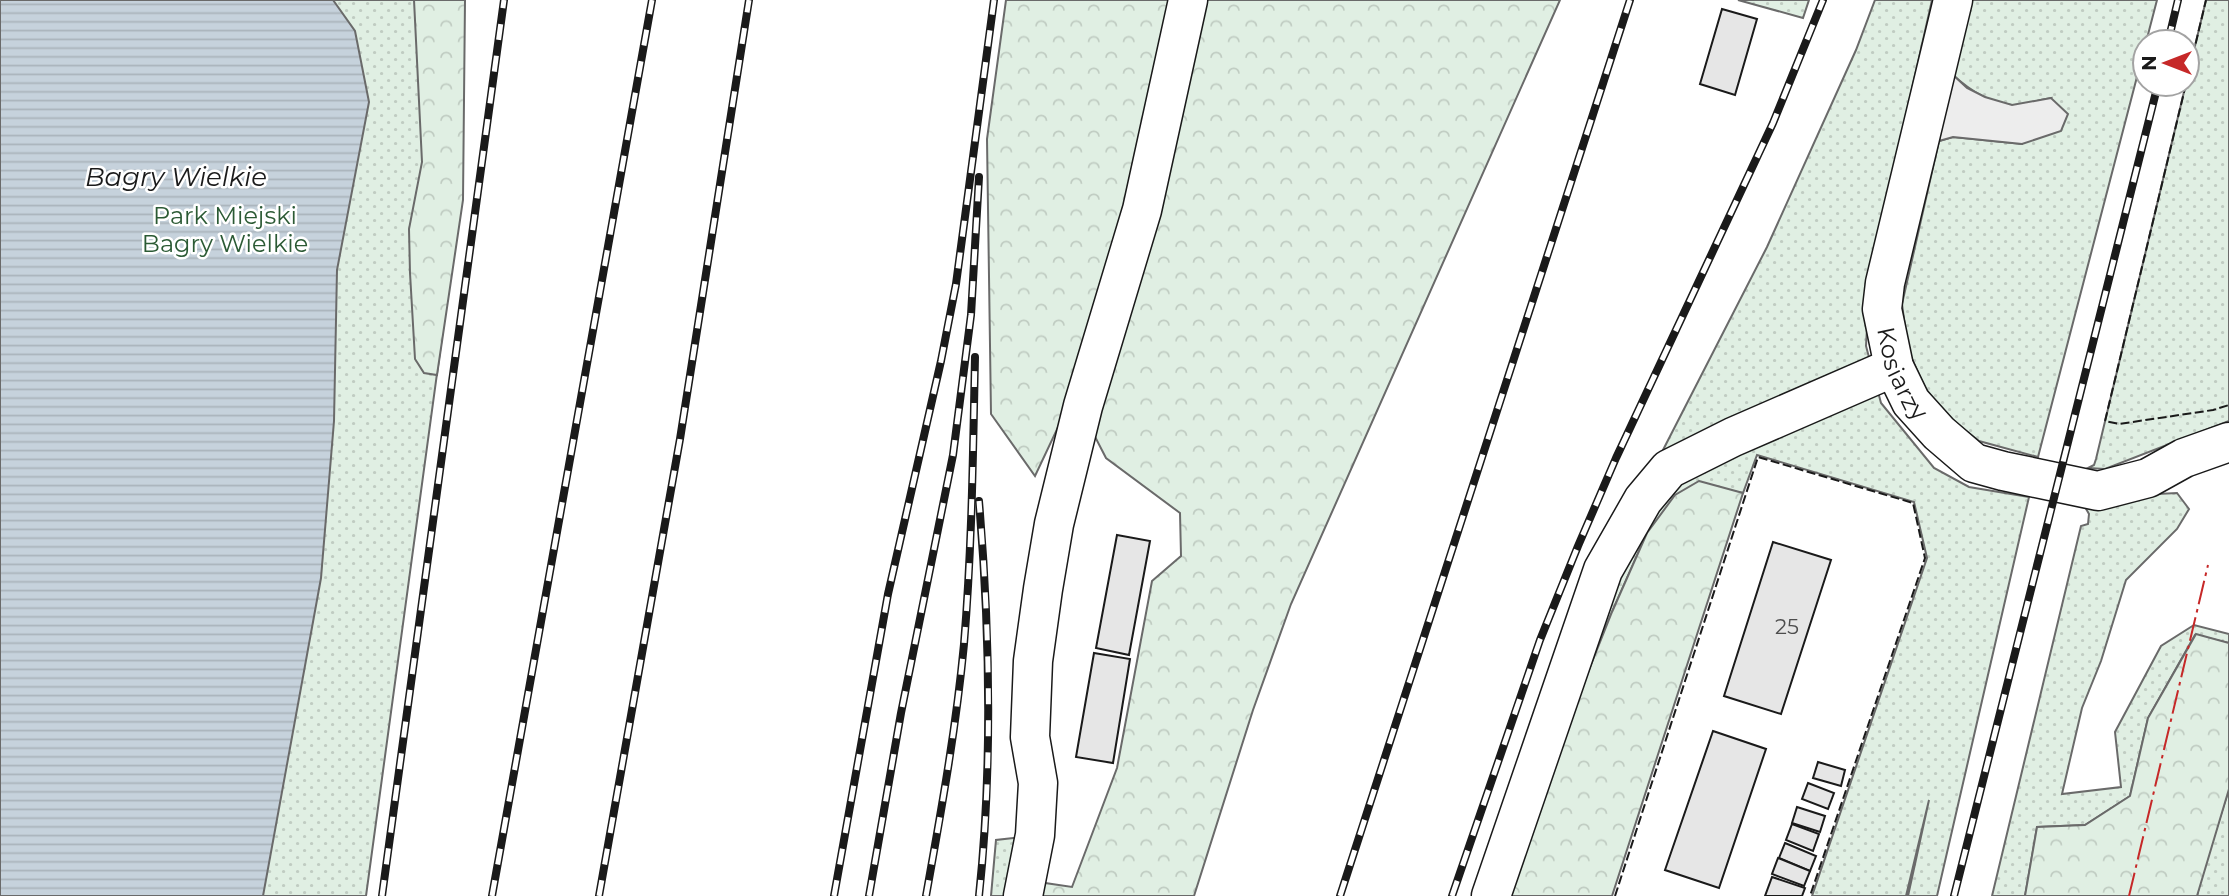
<svg xmlns="http://www.w3.org/2000/svg" width="2229" height="896" viewBox="0 0 2229 896" font-family="Montserrat,sans-serif">
<style>
.green{fill:url(#green-dots);stroke:#6a6a6a;stroke-width:2}
.forest{fill:url(#forest-crowns);stroke:#6a6a6a;stroke-width:2}
.parking{fill:#ededed;stroke:#6a6a6a;stroke-width:2}
.water{fill:url(#water-rules);stroke:#6a6a6a;stroke-width:2}
.building{fill:#e6e6e6;stroke:#1a1a1a;stroke-width:2}
.lines{fill:none;stroke-linecap:round;stroke-linejoin:round}
.minor-casing{stroke:#1a1a1a;stroke-width:41}
.minor{stroke:#fff;stroke-width:38}
.rail-casing{stroke:#1a1a1a;stroke-width:8}
.rail{stroke:#fff;stroke-width:5;stroke-dasharray:16;stroke-linecap:butt}
.fence{stroke:#1a1a1a;stroke-width:2;stroke-dasharray:9 3.5;stroke-linecap:butt}
.power{stroke:#c62828;stroke-width:2;stroke-dasharray:24 5 3.5 5;stroke-linecap:butt}
.labels{text-anchor:middle;dominant-baseline:central;stroke-width:5;stroke-linejoin:round;paint-order:stroke}
.number-label{font-size:21px;fill:#4d4d4d}
.park-label{font-size:24px;fill:#2b5a34;stroke:#fff}
.street-label{font-size:24px;fill:#1a1a1a;stroke:#fff}
.water-label{font-size:26px;font-style:italic;fill:#1a1a1a;stroke:#fff}
</style>
<defs>
<pattern id="green-dots" width="8" height="8" patternUnits="userSpaceOnUse" patternTransform="scale(1.75)"><rect width="8" height="8" fill="#e0efe3"/><path d="M2 2h.1M6 6h.1" fill="none" stroke="#c0ccc2" stroke-width="1.8" stroke-linecap="round"/></pattern>
<pattern id="forest-crowns" width="20" height="18" patternUnits="userSpaceOnUse" patternTransform="scale(1.75)"><rect width="20" height="18" fill="#e0efe3"/><path d="M2 6a3 3 0 1 1 6 0M12 15a3 3 0 1 1 6 0" fill="none" stroke="#c0ccc2"/></pattern>
<pattern id="water-rules" width="6" height="5" patternUnits="userSpaceOnUse" patternTransform="scale(1.75)"><rect width="6" height="5" fill="#c6d2dc"/><path d="M0 2.5h6" fill="none" stroke="#aab4bc"/></pattern>
</defs>
<rect width="100%" height="100%" fill="#fff"/>
<g class="green">
<path d="M0,0H463L450,278L366,896H0Z"/>
<path d="M1738,0H1809L1803,18Z"/>
<path d="M1875,0H1932L1870,275L1866,346L1881,403L1934,468L1969,487L2029,497L1937,896H1908L1929,800L1906,896H1812L1927,558L1914,502L1757,455L1743,493L1721,489L1647,533L1612,612L1563,735L1662,452L1767,247L1856,50Z"/>
<path d="M1970,0H2157L2038,457L1979,441L1947,416L1925,388L1908,350L1902,304L1939,141L1953,137L2022,144L2051,98C2039,100 2024,105 2012,105C1989,103 1968,89 1952,74Z"/>
<path d="M2206,0H2229V421L2105,469L2088,468L2094,465L2096,459Z"/>
<path d="M2177,493L2189,509L2177,529L2126,580L2101,661L2082,708L2062,794L2121,787L2115,732L2161,646L2194,625L2229,634V643L2195,635L2148,718L2130,796L2085,825L2037,827L2025,896H1992L2081,526L2088,524L2089,514L2085,507L2137,495Z"/>
<path d="M2229,789V896H2197L2200,881Z"/>
<path d="M1023,837L1012,896H991L996,840Z"/>
</g>
<g class="forest">
<path d="M414,0H465L463,200L437,375L424,373L415,359L410,273L409,229L422,162Z"/>
<path d="M1006,0H1175L1127,208L1069,404L1035,476L991,414L987,139Z"/>
<path d="M1199,0H1560L1291,604L1253,710L1194,896H1036L1038,882L1072,887L1117,768L1152,581L1181,556L1180,513L1106,458L1090,427Z"/>
<path d="M1699,481L1743,493L1612,896H1511L1563,735L1612,612L1647,533L1675,495Z"/>
<path d="M2196,634L2229,643V789L2197,896H2025L2037,827L2085,825L2130,796L2148,718Z"/>
</g>
<path class="parking" d="M1952,74L1967,88L1985,97L2012,105L2051,98L2068,114L2061,131L2022,144L1953,137L1939,141Z"/>
<path class="water" d="M0,0H333L355,31L369,102L337,270L334,421L321,578L263,896H0Z"/>
<g class="building">
<path d="M1722,9L1757,19L1735,95L1700,84Z"/>
<path d="M1117,535L1150,541L1129,655L1096,648Z"/>
<path d="M1773,542L1831,560L1781,714L1724,696Z"/>
<path d="M1094,653L1130,659L1113,763L1076,757Z"/>
<path d="M1713,731L1766,749L1719,888L1665,870Z"/>
<path d="M1818,762L1845,770L1841,786L1813,778Z"/>
<path d="M1808,783L1834,793L1828,809L1802,799Z"/>
<path d="M1797,807L1825,816L1820,832L1792,823Z"/>
<path d="M1792,824L1819,834L1813,851L1786,840Z"/>
<path d="M1785,843L1816,856L1810,871L1779,858Z"/>
<path d="M1778,858L1810,871L1804,886L1772,874Z"/>
<path d="M1772,877L1805,888L1802,896H1765Z"/>
</g>
<g class="lines">
<g class="minor-casing">
<g id="minor">
<path id="s1" d="M1953,0L1885,283L1882,309L1894,367L1911,402L1939,433L1974,463L2003,471L2098,491L2148,478L2184,458L2229,442"/>
<path d="M1023,896L1035,835L1038,783L1030,737L1033,661L1043,589L1054,524L1083,406L1142,210L1188,0"/>
<path d="M1491,896L1603,570L1643,500L1669,469L1733,437L1894,367"/>
</g>
</g>
<use href="#minor" class="minor"/>
<g class="rail-casing">
<g id="rail">
<path d="M2168,42L2178,0"/>
<path d="M382,896L504,0"/>
<path d="M492,896L652,0"/>
<path d="M599,896L680,439L749,0"/>
<path d="M834,896L888,594L941,361L956,284L994,0"/>
<path d="M869,896L901,713L953,455L971,315L979,177"/>
<path d="M926,896C941,812 956,729 964,644C972,548 973,452 975,357"/>
<path d="M979,896C993,764 990,633 979,501"/>
<path d="M1340,896L1630,0"/>
<path d="M1452,896L1540,640L1578,546L1616,458L1773,123L1823,0"/>
<path d="M1954,896L2158,84"/>
</g>
</g>
<use href="#rail" class="rail"/>
<g class="fence">
<path d="M2187,80L2206,0"/>
<path d="M2186,84L2105,421L2119,424L2213,410L2229,405"/>
<path d="M1615,896L1758,457L1913,503L1925,558L1810,896"/>
</g>
<path class="power" d="M2129,896L2208,565"/>
</g>
<g class="labels">
<g class="number-label">
<text x="1787" y="626">25</text>
</g>
<g class="park-label">
<text x="225" y="215">Park Miejski<tspan x="225" dy="28">Bagry Wielkie</tspan></text>
</g>
<g class="street-label">
<text stroke="none"><textPath href="#s1" startOffset="385">Kosiarzy</textPath></text>
</g>
<g class="water-label">
<text x="176" y="177">Bagry Wielkie</text>
</g>
</g>
<g transform="translate(2166 63) rotate(270)"><circle r="33" fill="#ffffff" stroke="#a3a3a3" stroke-width="2"/>
<path d="M0-5L12 26L0 18L-12 26Z" fill="#c62828"/>
<text y="-10" font-size="19" font-weight="bold" text-anchor="middle" fill="#1a1a1a">N</text>
</g>
</svg>
